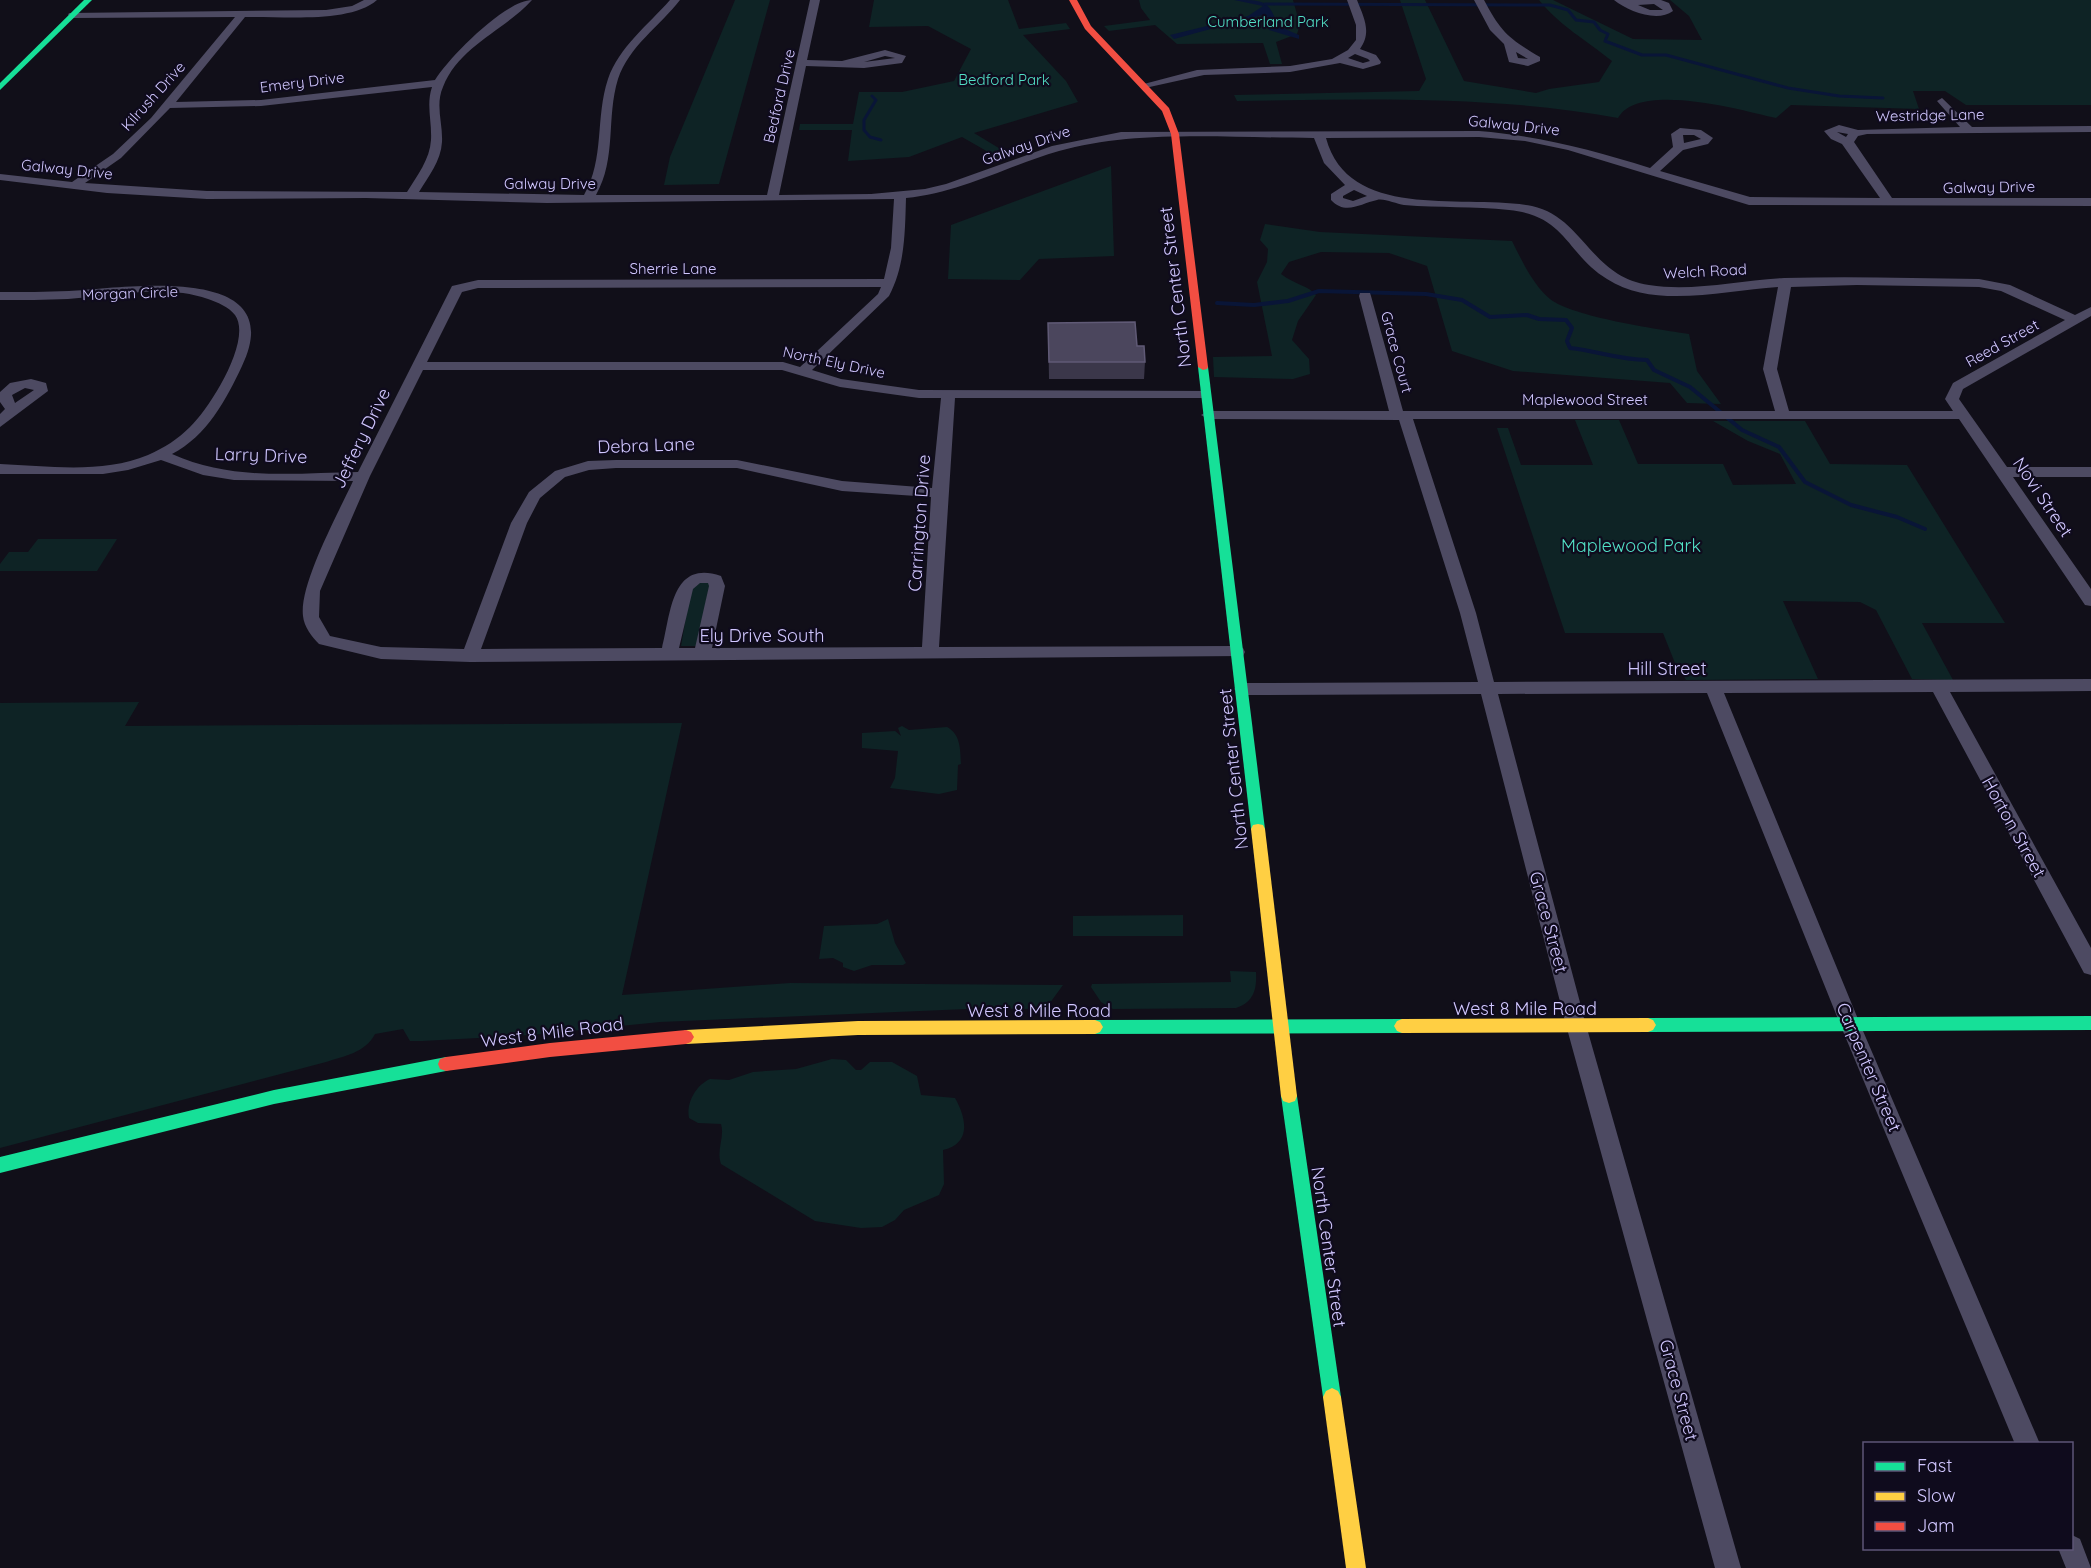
<svg xmlns="http://www.w3.org/2000/svg" width="2091" height="1568" viewBox="0 0 2091 1568" font-family="Quicksand,sans-serif">
<style>
.green{fill:#0e2325}
.water{fill:#091537}
.lines{fill:none;stroke-linecap:round;stroke-linejoin:round}
.stream-far1{stroke:#091537;stroke-width:3}
.stream{stroke:#091537;stroke-width:4}
.street{fill:#4d4a62;fill-rule:evenodd}
.fast{fill:#16e098;fill-rule:evenodd}
.slow{fill:#ffcf43;fill-rule:evenodd}
.jam{fill:#f24e42;fill-rule:evenodd}
.wall{fill:#3b374a}
.building{fill:#4b465d;stroke:#605a76;stroke-width:1.5}
.labels{text-anchor:middle;dominant-baseline:central;stroke-width:4.5;stroke-linejoin:round;paint-order:stroke}
.far-park-label{font-size:15px;fill:#52e0c6;stroke:#0f0b1d}
.far-street-label{font-size:15px;fill:#d1c7ff;stroke:#0f0b1d}
.street-label{font-size:18px;fill:#d1c7ff;stroke:#0f0b1d}
.park-label{font-size:18px;fill:#52e0c6;stroke:#0f0b1d}
</style>
<rect width="100%" height="100%" fill="#110f19"/>
<g class="green">
<path d="M735,0H770L719,184L664,185L670,157Z"/>
<path d="M874,0H1008L1019,29L1066,23L1070,29L1023,35L1066,81L1078,102L974,133L1007,153L997,157L962,137L909,157L848,161L852,130H799L800,124H853L859,92H902L954,81L971,49L928,26L869,27Z"/>
<path d="M1139,0H1293L1300,25L1297,34L1276,42L1282,64H1270L1263,43L1177,44L1155,25L1109,31L1104,26L1150,20L1141,8Z"/>
<path d="M1400,0H1425L1464,81L1536,93L1549,89L1599,82L1612,61C1586,40 1560,26 1539,0H1553L1633,39L1702,40L1689,16L1670,0H2091V105H1966L1945,91H1913L1919,109L1791,105L1776,118C1742,110 1638,81 1618,118C1492,95 1364,99 1237,101L1234,95L1419,91L1426,79Z"/>
<path d="M1111,166L1114,256L1039,259L1020,280L948,279L951,225Z"/>
<path d="M1265,224L1320,232L1512,241C1522,261 1533,285 1550,299C1573,317 1657,329 1689,334L1697,371L1721,404L1687,403L1670,383L1513,371L1452,351L1427,266L1389,253L1321,252L1289,262L1281,274C1294,284 1309,286 1316,295L1298,321L1292,340L1309,359L1310,374L1293,379L1214,377L1213,357L1272,356L1257,282L1267,262L1268,249L1260,240Z"/>
<path d="M1575,420H1619L1638,464H1723L1733,485L1796,484L1780,454L1748,441L1713,421H1805L1830,464L1907,465L2005,623H1922L1953,680L1912,679L1876,610L1860,602L1783,601L1818,679L1686,680L1675,663L1663,633H1565L1497,428H1508L1521,465H1593Z"/>
<path d="M38,539H117L97,571H0V564L9,552H28Z"/>
<path d="M708,582L710,584L696,646H681L691,588L697,583Z"/>
<path d="M139,702L125,726L682,723L622,995L790,983L1063,985L1047,1007L1030,1009L990,1008L660,1022L531,1035L422,1041H410L403,1029L375,1034C365,1053 344,1056 326,1062L0,1148V703Z"/>
<path d="M902,726L909,730L947,727C961,735 960,749 961,764L958,765L957,790L939,794L890,788L895,778L898,751L862,748V733L895,731L901,736L898,728Z"/>
<path d="M1183,915V936H1073V916Z"/>
<path d="M888,919L895,943L906,963L903,965H872L854,971L843,967V963L833,958L819,959L824,926L877,924Z"/>
<path d="M1230,971L1256,972C1257,989 1254,1002 1236,1008L1113,1009L1101,1002L1091,987L1092,984L1231,982Z"/>
<path d="M832,1059L846,1060L856,1070H861L870,1062H892L917,1076L921,1095L955,1098C967,1119 971,1144 943,1150L944,1184L939,1195L904,1210L895,1220L882,1227L861,1228L815,1221L721,1164C716,1150 725,1137 721,1124L698,1123L689,1118C686,1103 696,1085 710,1079L729,1080L753,1072L796,1069Z"/>
</g>
<path class="water" d="M1234,0C1264,0 1269,0 1278,26L1299,35V39L1269,30L1266,14L1174,39L1170,35L1248,16L1263,6Z"/>
<g class="lines">
<g class="stream-far1">
<path d="M1265,4L1550,5L1568,10L1576,20L1594,22L1600,30L1608,34L1605,41L1642,55H1666L1788,88L1839,96L1883,98"/>
<path d="M872,96L876,100L864,120V130L870,137L881,140"/>
</g>
<path class="stream" d="M1217,303L1254,305L1288,301L1319,291L1426,294L1462,300L1490,317L1527,315L1539,319L1566,320L1572,328L1567,341L1570,348C1598,351 1619,360 1647,360L1654,370L1690,387L1742,430L1779,447L1805,482L1851,505L1897,517L1925,529"/>
<g class="street">
<path d="M364,0H377C350,24 280,16 245,17L176,102L261,100L435,80C449,57 506,0 532,0C504,31 459,46 443,87C435,105 443,123 442,142C441,161 428,177 419,192L584,195C605,158 595,118 608,79C619,47 648,25 670,0H680C660,26 629,46 618,79C606,118 617,158 596,195H767L810,0H820L807,60L842,61L885,50L906,56L902,63L864,68L806,66L779,195L871,194L925,189L946,184L1052,146L1121,132L1479,131C1539,136 1593,150 1650,168L1673,147L1671,134L1680,128L1701,130L1713,138L1708,144L1683,150L1660,171L1750,197L1880,198L1842,144L1831,139L1824,131L1839,125L1858,130L1960,127L1937,101L1942,98L1972,127L2091,126V132L1867,134L1858,136L1854,142L1892,198H2091V206L1749,205L1568,150L1525,141L1479,137L1326,138C1349,223 1465,193 1532,206C1583,217 1591,277 1649,285C1694,292 1739,280 1784,278C1849,276 1914,278 1979,279L2010,285L2075,315L2091,307V316L1963,389L1959,399L2007,467H2091V477H2013L2091,589V606L2085,605L1959,419H1413L1476,613L1494,682L2091,679V691L1950,692L2091,948V975L2084,973L1933,692L1724,693L1860,1024L2040,1444H2015L1840,1024L1707,693L1498,694L1586,1025L1741,1568H1715L1566,1025L1481,694L1243,695L1234,689L1243,683L1478,682L1460,613L1399,420L1208,419L1201,415L1208,411H1389L1359,296L1360,293H1370L1371,296L1403,411H1775L1763,369L1778,287C1724,290 1655,310 1607,279C1566,254 1567,216 1509,210C1474,206 1439,208 1404,205C1396,204 1384,198 1377,200C1361,203 1346,216 1331,200V194L1345,185L1324,163L1314,138C1235,138 1135,129 1059,151C1007,166 960,193 906,198C905,232 905,266 889,296L812,370L841,379L919,390L1210,391V397L1205,398H955L939,647L1237,646L1243,648L1245,652L1243,656L470,662L381,659L319,644C312,637 304,627 303,616C299,584 339,512 353,481L234,480L203,475L161,460L128,470L103,474H0V464C48,466 103,474 148,455C164,448 178,439 190,427C209,409 253,340 235,315C229,307 217,302 208,299C164,284 113,296 68,299C45,300 23,300 0,300V292C23,292 46,292 69,291C122,288 292,261 242,366C226,400 207,436 172,454C231,481 295,473 358,472L452,286L478,280L884,279L891,248L894,199L547,203L366,198L207,199L107,193L0,180V174L72,182L113,154L151,118L235,17L73,18L68,15L69,13L326,10L352,6ZM885,56L895,58L864,62ZM432,87C426,105 432,121 431,140C430,159 417,176 407,192L207,191L85,183L121,158L170,108L261,106ZM1837,132L1848,134L1846,137ZM1683,135H1694L1701,139L1684,143ZM1354,190L1367,196L1353,201L1343,198V196ZM1857,285L1979,287L2001,291L2065,320L1953,383L1945,399L1953,411H1789L1777,369L1791,287ZM881,287L878,294L800,367L783,362H427L462,292L478,288ZM423,370H782L840,387L919,398H941L932,488L842,481L737,460H616L588,461L555,471L529,492L511,523L464,649L381,647L330,636L319,617L320,591L370,476ZM616,468H737L842,491L931,497L922,647L712,648L725,586L721,576C671,559 671,614 662,648L481,649L527,523L540,498L565,477L589,470ZM700,583H708L709,586L695,648H679L693,589Z"/>
<path d="M1347,0H1357C1364,18 1372,32 1360,49L1376,55L1381,62L1380,64L1363,69L1340,63L1290,72L1204,75L1145,88L1140,85L1197,70L1290,66L1332,59L1348,50L1356,40V25ZM1355,54L1368,59L1370,61L1363,63L1348,58Z"/>
<path d="M1474,0H1484C1501,32 1508,38 1540,57V61L1528,66L1509,62L1504,44L1490,30ZM1516,52L1528,59L1518,58Z"/>
<path d="M1614,0H1661L1669,3L1673,11C1657,23 1628,11 1614,0ZM1654,4L1663,10H1650L1638,5Z"/>
<path d="M31,379L46,383L48,391L0,427V414L5,409L0,402V392L10,383ZM25,388L34,390L15,403L12,395Z"/>
<path d="M2072,1535L2080,1539L2091,1568H2066L2058,1548H2072Z"/>
</g>
<g class="fast">
<path d="M84,0H92L0,90V83Z"/>
<path d="M1203,364L1208,367L1265,829L1263,833H1253L1251,829L1198,367Z"/>
<path d="M2091,1016V1030L1648,1032L1643,1030L1640,1025L1643,1020L1648,1018Z"/>
<path d="M1402,1019L1407,1021L1410,1026L1407,1031L1402,1033L1095,1034L1090,1032L1087,1027L1090,1022L1095,1020Z"/>
<path d="M446,1057L452,1059L454,1064L452,1069L446,1071L274,1104L0,1173V1157L274,1090Z"/>
<path d="M1289,1089L1295,1091L1297,1096L1341,1397L1338,1403L1332,1406L1326,1403L1323,1397L1281,1096L1283,1091Z"/>
</g>
<g class="slow">
<path d="M1258,824L1263,825L1265,829L1297,1096L1295,1101L1289,1103L1283,1101L1281,1096L1251,829L1253,825Z"/>
<path d="M1648,1018L1653,1020L1656,1025L1653,1030L1648,1032L1402,1033L1397,1031L1394,1026L1397,1021L1402,1019Z"/>
<path d="M1095,1020L1100,1022L1103,1027L1100,1032L1095,1034L858,1035L686,1044L681,1042L678,1037L681,1032L686,1030L858,1021Z"/>
<path d="M1332,1388L1338,1391L1341,1397L1366,1568H1346L1323,1397L1326,1391Z"/>
</g>
<g class="jam">
<path d="M1069,0H1077L1091,26L1169,108L1179,134L1208,367L1207,369L1203,370L1198,367L1171,134L1162,111L1085,29Z"/>
<path d="M686,1030L691,1032L694,1037L691,1042L686,1044L550,1057L446,1071L440,1069L438,1064L440,1059L446,1057L550,1043Z"/>
</g>
</g>
<path class="wall" d="M1048,323L1137,346L1145,362L1144,379H1049Z"/>
<path class="building" d="M1135,322L1137,346H1144L1145,362H1049L1048,323Z"/>
<g class="labels">
<g class="far-park-label">
<text x="1268" y="21">Cumberland Park</text>
<text x="1004" y="79">Bedford Park</text>
</g>
<g class="far-street-label">
<text transform="translate(302 82) rotate(-7)">Emery Drive</text>
<text transform="translate(153 96) rotate(-48)">Kilrush Drive</text>
<text transform="translate(779 96) rotate(-77)">Bedford Drive</text>
<text transform="translate(1930 115) rotate(-1)">Westridge Lane</text>
<text transform="translate(1514 125) rotate(6)">Galway Drive</text>
<text transform="translate(1026 145) rotate(-19)">Galway Drive</text>
<text transform="translate(67 169) rotate(6)">Galway Drive</text>
<text x="550" y="183">Galway Drive</text>
<text transform="translate(1989 187) rotate(-1)">Galway Drive</text>
<text x="673" y="268">Sherrie Lane</text>
<text transform="translate(1705 271) rotate(-3)">Welch Road</text>
<text transform="translate(130 293) rotate(-2)">Morgan Circle</text>
<text transform="translate(2002 343) rotate(-29)">Reed Street</text>
<text transform="translate(1397 352) rotate(75)">Grace Court</text>
<text transform="translate(834 362) rotate(12)">North Ely Drive</text>
<text x="1585" y="399">Maplewood Street</text>
</g>
<g class="street-label">
<text transform="translate(1175 287) rotate(-97)">North Center Street</text>
<text transform="translate(361 438) rotate(-64)">Jeffery Drive</text>
<text transform="translate(646 445) rotate(-2)">Debra Lane</text>
<text transform="translate(261 455) rotate(2)">Larry Drive</text>
<text transform="translate(2043 497) rotate(56)">Novi Street</text>
<text transform="translate(919 523) rotate(-86)">Carrington Drive</text>
<text x="762" y="635">Ely Drive South</text>
<text x="1667" y="668">Hill Street</text>
<text transform="translate(1233 769) rotate(-96)">North Center Street</text>
<text transform="translate(2014 827) rotate(61)">Horton Street</text>
<text transform="translate(1549 922) rotate(75)">Grace Street</text>
<text x="1525" y="1008">West 8 Mile Road</text>
<text x="1039" y="1010">West 8 Mile Road</text>
<text transform="translate(552 1032) rotate(-7)">West 8 Mile Road</text>
<text transform="translate(1869 1067) rotate(67)">Carpenter Street</text>
<text transform="translate(1329 1247) rotate(82)">North Center Street</text>
<text transform="translate(1679 1390) rotate(75)">Grace Street</text>
</g>
<g class="park-label">
<text x="1631" y="545">Maplewood Park</text>
</g>
</g>
<rect x="1863" y="1442" width="210" height="108" fill="#0f0b1d" stroke="#5d5677" stroke-width="1.5"/>
<rect x="1875" y="1462" width="30" height="9" fill="#16e098" stroke="#5d5677" stroke-width="1.5"/>
<text x="1917" y="1472" font-size="18" fill="#d1c7ff">Fast</text>
<rect x="1875" y="1492" width="30" height="9" fill="#ffcf43" stroke="#5d5677" stroke-width="1.5"/>
<text x="1917" y="1502" font-size="18" fill="#d1c7ff">Slow</text>
<rect x="1875" y="1522" width="30" height="9" fill="#f24e42" stroke="#5d5677" stroke-width="1.5"/>
<text x="1917" y="1532" font-size="18" fill="#d1c7ff">Jam</text>
</svg>
